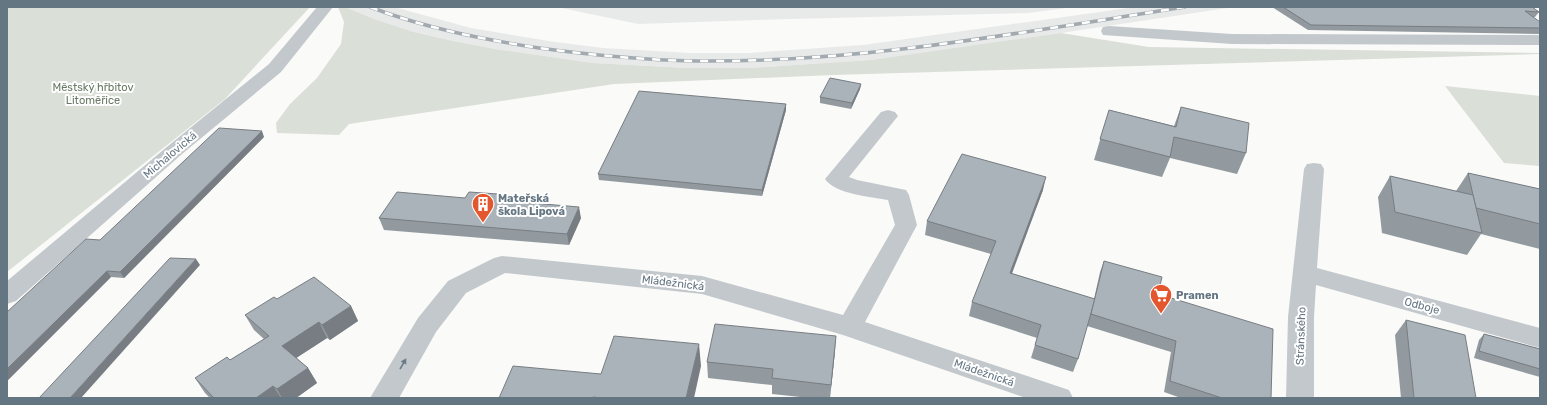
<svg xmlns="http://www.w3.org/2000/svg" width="1547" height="405" viewBox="0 0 1547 405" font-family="Rubik,sans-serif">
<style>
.built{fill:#e8e9e9}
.green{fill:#dadfd7}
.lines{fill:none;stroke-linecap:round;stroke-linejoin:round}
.minor{fill:#c3c8cc;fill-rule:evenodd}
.rail-casing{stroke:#a2aab0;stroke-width:3.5}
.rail{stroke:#fff;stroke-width:2.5;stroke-dasharray:8;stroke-linecap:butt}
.wall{fill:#929a9f}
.shaded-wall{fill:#777d82}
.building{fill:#aab3b9;stroke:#777d82}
.oneway{fill:#6a7a87}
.labels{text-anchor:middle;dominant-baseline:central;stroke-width:4;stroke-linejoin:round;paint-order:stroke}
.park-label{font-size:11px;fill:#687a64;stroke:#fff}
.street-label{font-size:11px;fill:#657683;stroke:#fff}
.poi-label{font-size:11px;font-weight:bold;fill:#657683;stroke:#fff;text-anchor:start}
</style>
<rect width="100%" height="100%" fill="#fafaf8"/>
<g class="built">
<path d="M345,7H394L471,28L555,42L603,48L691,53H748L863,45L1135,7H1234L962,48L871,60L750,68H687L593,63L495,49L453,41L414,32L377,20Z"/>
<path d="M557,7H1074L1028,13L757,20L638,24Z"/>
</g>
<g class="green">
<path d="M7,7H310L225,99L7,272Z"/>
<path d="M338,7H345L377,20L414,32L453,41L495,49L593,63L687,68H750L871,60L1061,33L1149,47L1540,53V54L833,75L614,84L349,124L339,135L277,133L276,123L290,104L317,78L341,44L344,22Z"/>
<path d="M1445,86L1540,96V166L1504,163Z"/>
</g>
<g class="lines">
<g class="minor">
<path d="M317,7H333L281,72L182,154L16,301L7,304V281L168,146L269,64Z"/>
<path d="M1109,26L1232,34L1540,35V45L1232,44L1103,35L1101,31L1103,27Z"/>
<path d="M888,110L895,112L898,116L849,177L857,180L906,190L909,195L917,225L865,322L1069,390L1073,398H1026L843,335L702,294L505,273L466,293L436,332L399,398H370L418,318L448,281L494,258L502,256L702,276L843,315L895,225L888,200C871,197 835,194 825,179L881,112Z"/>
<path d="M1314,163L1321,164L1324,169L1317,268L1540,328V348L1316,285L1314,317V398H1286L1288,317L1304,169L1307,164Z"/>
</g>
<g class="rail-casing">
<path id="rail" d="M370,7C425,28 481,39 539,48C591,55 643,60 695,61C860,63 1023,32 1185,7"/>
</g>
<use href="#rail" class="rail"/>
</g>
<g class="wall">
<path d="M1272,7H1532L1539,12L1535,17H1533L1540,28V34L1308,30Z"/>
<path d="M861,84L860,89L851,109L820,103V97Z"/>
<path d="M786,104V110L762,196L599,180L598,174Z"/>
<path d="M1181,107L1246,153L1237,174L1170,158L1162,177L1094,160L1109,110L1174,126Z"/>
<path d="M264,137L124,278L111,277L7,381V312Z"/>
<path d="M1468,173L1540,189V249L1481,234L1467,255L1382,233L1378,197L1390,176L1456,191Z"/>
<path d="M1043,190L1011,273L1094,299L1100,272L1104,261L1158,294L1271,398H1181L1164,392L1171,352L1087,326L1078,359L1073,372L1031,358L1037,338L969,316L972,302L991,254L925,235L927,221Z"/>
<path d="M514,201L581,218L569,245L384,230L379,218Z"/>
<path d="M277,299L351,306L358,321L330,340L327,338L296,358L308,368L317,383L296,398H210L205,393L195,378L230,360L264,339L254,330L245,315Z"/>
<path d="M1406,320L1476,398H1401L1395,335Z"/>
<path d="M1484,334L1540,349V377L1474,358L1479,340Z"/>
<path d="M835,351L830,398H810L772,394V385L708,378L707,362Z"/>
</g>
<g class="shaded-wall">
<path d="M861,84L860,89L851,109L852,103Z"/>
<path d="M786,104V110L762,196V190Z"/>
<path d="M262,131L264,137L124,278L120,272Z"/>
<path d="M1046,177L1043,190L1007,287L1010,273Z"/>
<path d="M512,195L515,206L509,201Z"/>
<path d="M579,207L581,218L569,245L567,234Z"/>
<path d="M196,259L200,265L81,398H70Z"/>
<path d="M107,271L111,277L7,381V369Z"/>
<path d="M351,306L358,321L330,340L322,325Z"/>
<path d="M319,322L327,338L290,362L282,346Z"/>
<path d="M836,336L835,351L830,398L831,385Z"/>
<path d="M699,344L701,366L694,398H686Z"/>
<path d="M308,368L317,383L296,398H282L277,389Z"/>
<path d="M273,386L281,398H256Z"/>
</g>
<g class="building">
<path d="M1283,7H1532L1539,12L1525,11L1540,22V28L1311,25Z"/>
<path d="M830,78L861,84L852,103L820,97Z"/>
<path d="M639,91L786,104L762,190L598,174Z"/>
<path d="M1181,107L1249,123L1246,153L1174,137L1170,157L1100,139L1109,110L1176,127Z"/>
<path d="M219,128L262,131L120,272L107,271L7,369V312L86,239L100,240Z"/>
<path d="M962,154L1046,177L1010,273L1095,299L1078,359L1035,345L1041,325L972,302L996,241L927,221Z"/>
<path d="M1468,173L1540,189V224L1476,208Z"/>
<path d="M1390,176L1473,195L1482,233L1395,212Z"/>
<path d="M397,192L465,198L469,192L512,195L509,201L579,207L567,234L379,218Z"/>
<path d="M170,258L196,259L70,398H39Z"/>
<path d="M1104,261L1162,277L1158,294L1273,329L1271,398H1222L1170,381L1176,341L1091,314Z"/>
<path d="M314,277L351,306L322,325L319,322L282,346L308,368L277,389L273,386L256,398H214L195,378L227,357L230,360L269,336L245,315L274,297L277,299Z"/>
<path d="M1406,320L1465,335L1476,398H1414Z"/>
<path d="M715,324L836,336L831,385L772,378L773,369L707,362Z"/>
<path d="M1484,334L1540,349V369L1479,351Z"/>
<path d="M614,336L699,344L686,398H601L593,397V398H499L513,366L601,374Z"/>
</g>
<defs><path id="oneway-solid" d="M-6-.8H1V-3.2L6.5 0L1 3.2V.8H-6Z"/></defs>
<use class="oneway" href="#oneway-solid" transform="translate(403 364) rotate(-60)"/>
<defs>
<g id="building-pin" transform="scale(1.15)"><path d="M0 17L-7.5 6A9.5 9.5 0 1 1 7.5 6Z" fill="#e4572e" stroke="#fff"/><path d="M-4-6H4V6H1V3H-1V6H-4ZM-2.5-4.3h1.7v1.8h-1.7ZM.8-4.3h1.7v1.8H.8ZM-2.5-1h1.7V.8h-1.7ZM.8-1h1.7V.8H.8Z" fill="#fff"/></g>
<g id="supermarket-pin" transform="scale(1.15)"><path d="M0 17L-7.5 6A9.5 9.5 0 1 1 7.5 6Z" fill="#e4572e" stroke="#fff"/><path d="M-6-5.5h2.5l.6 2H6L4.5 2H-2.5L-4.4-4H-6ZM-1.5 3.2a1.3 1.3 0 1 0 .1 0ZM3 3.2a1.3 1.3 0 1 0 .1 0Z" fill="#fff"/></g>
</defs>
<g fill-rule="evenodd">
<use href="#building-pin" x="483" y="204"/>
<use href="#supermarket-pin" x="1161" y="295"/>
</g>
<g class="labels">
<g class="park-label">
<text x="93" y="87">Městský hřbitov<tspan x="93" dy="13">Litoměřice</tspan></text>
</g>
<g class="street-label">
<text transform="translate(170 155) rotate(-40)">Michalovická</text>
<text transform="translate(673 283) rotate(7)">Mládežnická</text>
<text transform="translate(1422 306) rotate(15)">Odboje</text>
<text transform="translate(1301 336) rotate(-88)">Stránského</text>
<text transform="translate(984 373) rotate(19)">Mládežnická</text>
</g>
<g class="poi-label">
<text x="498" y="198">Mateřská<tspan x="498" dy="13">škola Lipová</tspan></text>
<text x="1176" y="295">Pramen</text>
</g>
</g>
<rect width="1547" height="405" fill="none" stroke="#657683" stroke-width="16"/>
</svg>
